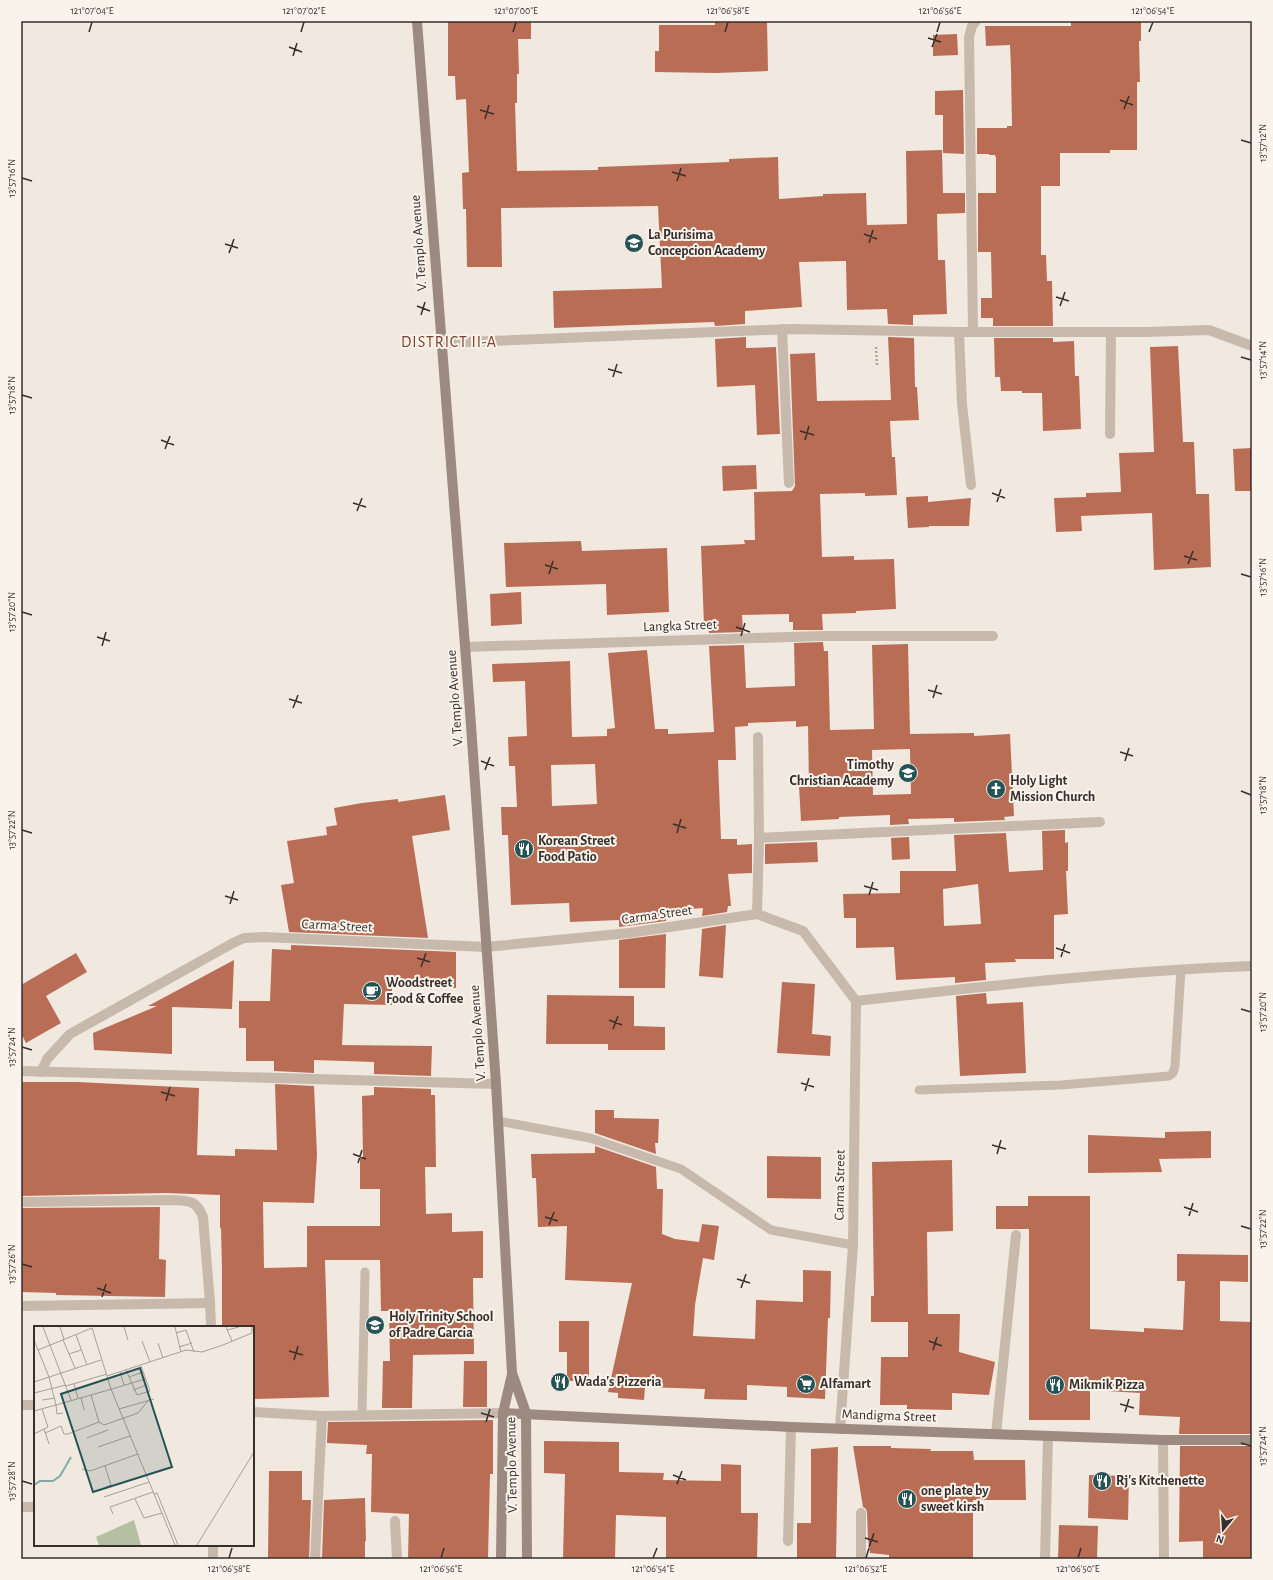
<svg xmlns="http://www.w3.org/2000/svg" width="1273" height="1580" viewBox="0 0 1273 1580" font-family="'Alegreya Sans',sans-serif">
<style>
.building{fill:#ba6d55;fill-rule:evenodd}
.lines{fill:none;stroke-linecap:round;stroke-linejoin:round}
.path{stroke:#b4a397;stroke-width:2.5;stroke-dasharray:2 2;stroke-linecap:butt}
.service{stroke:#c8b9ad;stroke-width:9}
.minor{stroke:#c8b9ad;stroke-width:10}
.secondary{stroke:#9c897f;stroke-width:10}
.ticks{fill:none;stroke:#372f2b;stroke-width:1.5}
.labels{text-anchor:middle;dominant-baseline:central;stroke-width:4;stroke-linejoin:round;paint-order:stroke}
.poi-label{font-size:14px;font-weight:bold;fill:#372f2b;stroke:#f9f3ec;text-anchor:start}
.street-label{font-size:14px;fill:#372f2b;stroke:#f9f3ec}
.quarter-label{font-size:16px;letter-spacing:1px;fill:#7e3f2c;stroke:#f9f3ec}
.inset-river{fill:none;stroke:#82aaab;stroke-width:2}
.inset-road{fill:none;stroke:#a79f98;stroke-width:1}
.view{fill:#245255;fill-opacity:0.15;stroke:#245255;stroke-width:2}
.inset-edge{fill:none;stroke:#372f2b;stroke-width:2}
.neatline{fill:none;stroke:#372f2b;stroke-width:1.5}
.ticks-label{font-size:10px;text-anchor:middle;fill:#372f2b}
</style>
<rect width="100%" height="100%" fill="#f1e9e0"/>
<g class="building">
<path d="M448,21H531V39H518L519,74H517V103H515L517,171L598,170V167L729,162V159L778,157L779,199L823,196V194L866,193L867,225L907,224L906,151L942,150L943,193H965V213L937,214L938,260H945L947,314L913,315V325L888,324L887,309L847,310L846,261L799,262L802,307L745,311V324L715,326L714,322L554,328L553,291L662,288L658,206L501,208L502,267H467L466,209H463L462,173L469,172L466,99L456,100L455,76H448Z"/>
<path d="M715,21H767L768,71L716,73L655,72V51H659V25H715Z"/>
<path d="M1071,21H1141V41H1139L1140,82H1137V150H1110V153H1060V186H1041V255H1046L1047,281H1052L1053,326H993V318H981V298H992L991,252H978V193H996V158L995,155H989V154H977V128H1007V126H1012L1011,70L1010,45L986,46L985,26H1071Z"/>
<path d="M957,34L958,55L933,56V35Z"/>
<path d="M963,90L964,154L943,153V115H935V91Z"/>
<path d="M746,337V348L776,347L780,434L757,435L755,385L717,387L715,339Z"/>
<path d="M888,337L914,338L915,387H917L919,420L890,421L892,457H895L897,495L865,496V493L820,494L822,557L854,556V560L894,559L896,609L856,611V613L822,614L823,630H793V622H789V614L742,615L743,632L709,633L708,625H704L701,546L745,544L744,540H755L754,492L792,491L795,486L790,354L815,353L817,401L891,400Z"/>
<path d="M994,338H1053V342L1074,341L1075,376H1079L1081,429L1043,431L1042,393H1022V391H1001L1000,377H995Z"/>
<path d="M1178,346L1183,442H1194L1196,494H1209L1211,567L1154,570L1152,513L1081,516L1082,531L1056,532L1054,498L1086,497V493L1121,492L1119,453L1154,452L1150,347Z"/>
<path d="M1252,448V491H1235L1233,449Z"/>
<path d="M756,465L757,489L723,491L722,466Z"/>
<path d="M928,496V502L971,498L969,526H929V527L908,528L906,497Z"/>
<path d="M581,541L582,551L667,548L669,612L607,615L606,584L506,587L504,543Z"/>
<path d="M521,592L522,624L491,626L490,594Z"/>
<path d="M823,642L824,651H828L830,730L874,729L872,645L908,644L910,734L974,733V736L1010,734L1014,816L1004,817L1005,820L954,822V818L908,819L909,824L890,825V815L839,817V819L801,821L799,786H809L808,726L796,727V721L748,723V726L735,727L736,760H718L721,839H737V845L752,844V873L728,874L731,906H728L727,912L702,916L703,908L666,911V921L619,927V920L570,922L569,903L511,905L508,835H502L501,807H517L515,766H509L508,737L527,736L525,681L493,682L492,664L570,661L572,737L607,736V729L615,728L608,653L647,650L655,729H668V734L714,732L709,646L744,645L746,688L795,686L794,643ZM910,749L911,794L873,795L872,750ZM595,764L597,804L552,806L551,765Z"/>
<path d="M445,795L450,830L412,836L428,938L289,932L281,885L294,883L287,841L327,835L326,827L337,825L334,808L362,803L398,799V802Z"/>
<path d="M1065,830V843L1068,842V871H1066L1068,914L1054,915V959H1015L1016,962L985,963L986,980L955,983V977L896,980L894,947L856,948V918H844L843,894L900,893V871H956L954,835L1006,833L1009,872L1043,870L1042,831ZM978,884L981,924L944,926L943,889Z"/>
<path d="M909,837L910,859L892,860L891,838Z"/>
<path d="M817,842L818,862L765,864V844Z"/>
<path d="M726,925L723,978L699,976L702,929Z"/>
<path d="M666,934L665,988H619V940Z"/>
<path d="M291,945L456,952V988L392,987V1005L344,1004L342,1045L432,1046L431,1076L374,1074V1062L314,1060V1073L274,1071V1061H246V1028H239V1001H270L272,949L291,950Z"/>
<path d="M76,953L87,972L46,996L61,1023L26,1043L21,1033V985Z"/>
<path d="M234,960L232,1009L172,1007V1054L94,1050L93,1033L157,1006H148Z"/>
<path d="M782,982L815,984L812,1034L831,1036L830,1056L777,1053Z"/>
<path d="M986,993L987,1004L1023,1002L1026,1073L960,1076L956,996Z"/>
<path d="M547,995L634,996V1026L665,1027V1050H608V1044H546Z"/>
<path d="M21,1082H77L199,1088L197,1155L235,1156V1149L277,1150L275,1084L314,1086L317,1155L314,1203L263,1202L264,1268L307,1267V1226H380V1189H360V1158H363L362,1096L374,1095V1087L431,1089V1095H435L436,1167H425L426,1214L452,1213V1232L483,1231V1278H473L474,1354L413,1355L412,1408H382L383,1361H390L389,1311H381L380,1260H325L329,1397L253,1399V1327H222V1269L221,1228H220V1195L166,1193L21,1196Z"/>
<path d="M595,1110H614V1118L659,1119L658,1143H655L656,1154L595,1133Z"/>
<path d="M1211,1131V1158L1159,1159L1162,1172L1088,1173V1135L1165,1138V1132Z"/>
<path d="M595,1146L656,1167L657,1189H663L662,1234L675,1239L699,1242L702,1224L719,1226L714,1260L703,1258L695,1305L693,1336L755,1339L756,1300L803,1302V1270L831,1271L830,1318H828L825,1399L787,1397V1387L747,1385V1400L704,1399L705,1389L645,1387L644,1400L618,1398V1393L608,1392L632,1283L565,1280L567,1226L538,1227L536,1178H532L531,1154L595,1153Z"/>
<path d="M767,1156L821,1157V1199L767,1198Z"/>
<path d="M952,1160L953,1231L927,1232L928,1314H960L959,1352L995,1362L989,1395L952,1393V1410L907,1409V1405H880L881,1357H908V1322H871V1296H874L872,1162Z"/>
<path d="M1028,1196H1090V1329L1144,1332V1328L1183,1330L1185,1281H1177V1254L1248,1255V1282L1220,1281V1321L1252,1322V1434H1179L1180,1417L1139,1415L1140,1393L1090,1390V1420H1029V1229H996V1206H1028Z"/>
<path d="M160,1207L159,1259L166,1260L165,1297L56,1295V1293L21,1292V1208Z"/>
<path d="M559,1321H589V1381H567V1352H559Z"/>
<path d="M464,1361H487V1407H463Z"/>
<path d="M493,1420V1474H490L488,1559H408L409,1514L371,1512L372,1454H366L367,1445L327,1443L328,1422Z"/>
<path d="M544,1441L619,1442V1472L664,1473L663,1480L721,1481V1464L741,1465V1513H758L757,1559H666V1517L616,1515L615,1559H563L565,1474L544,1473Z"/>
<path d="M853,1446H891V1448L931,1449L930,1451H973L974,1460H1025L1026,1500H973V1559H889V1555L870,1553L868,1539L867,1513L866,1509L863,1507Z"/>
<path d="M1180,1446H1252V1559H1203V1541L1179,1542Z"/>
<path d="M838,1447L836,1559H797V1523H811V1449Z"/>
<path d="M269,1471H302V1500H311L309,1559H268Z"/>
<path d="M1089,1475L1129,1476L1128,1520L1088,1518Z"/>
<path d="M365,1498L366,1541H365V1559H322L324,1500Z"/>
<path d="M1059,1525L1098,1526L1097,1559H1058Z"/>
</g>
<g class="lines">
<path class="path" d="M876,347L877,365"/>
<g class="service">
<path d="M919,1090L1061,1085L1169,1076L1173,1073L1175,1066L1181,969"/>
<path d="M498,1121L590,1138L681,1169L771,1230L853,1245"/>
<path d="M362,1415L365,1272"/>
</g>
<g class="minor">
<path d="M782,329L789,483"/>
<path d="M959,332L962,404L971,485"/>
<path d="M973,332L969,37L972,26L976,21"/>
<path d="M441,343L792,329L959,332H1146L1209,330L1252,346"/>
<path d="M1110,434L1111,332"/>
<path d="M465,647L823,636H993"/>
<path d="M759,838L1100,822"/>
<path d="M757,914L759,838L758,737"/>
<path d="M856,1001C988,986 1119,971 1252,966"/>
<path d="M21,1071L496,1084"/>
<path d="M41,1072L47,1059L70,1034L233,943L244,938L264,937L486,947L629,933L757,914L803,931L856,1001L853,1245L840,1429"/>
<path d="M21,1202L173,1200C190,1201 196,1200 203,1217L210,1303L211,1327"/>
<path d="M21,1306L210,1303"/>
<path d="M21,1405H35"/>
<path d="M253,1412L322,1416L503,1413"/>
<path d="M996,1434L1016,1235"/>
<path d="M1163,1440L1164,1559"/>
<path d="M21,1507H35"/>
<path d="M861,1513V1559"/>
<path d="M395,1521L397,1559"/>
<path d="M788,1541L791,1427"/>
<path d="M213,1559V1545"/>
<path d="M315,1559L322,1416"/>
<path d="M1045,1559L1048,1436"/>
</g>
<g class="secondary">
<path d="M417,21L470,711L496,1084L512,1373L526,1413L527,1559"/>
<path d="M503,1413L791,1427L1163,1440H1252"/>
<path d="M501,1559L503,1413L512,1374"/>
</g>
</g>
<path class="ticks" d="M89,32L92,22M301,32L304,22M513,32L516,22M725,32L728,22M937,32L940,22M1149,32L1153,22M928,38L941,42M289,47L302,52M932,47L937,34M293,56L297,43M1120,100L1133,105M1124,109L1129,96M480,110L494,114M485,119L489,105M1241,140L1251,143M672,172L686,176M22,178L32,181M677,181L681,168M864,234L877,239M869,243L873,230M225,244L238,248M229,253L234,239M1056,297L1069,301M417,306L430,311M1060,306L1065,292M421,315L425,302M1241,357L1251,360M608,369L622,373M613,377L617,364M22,395L32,398M800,431L814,435M161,440L174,445M805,440L809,426M165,449L170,436M992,493L1005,498M997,502L1001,489M353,503L366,507M357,511L362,498M1184,556L1197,560M1188,564L1193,551M545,565L558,569M549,574L553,561M1241,574L1251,577M22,612L32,615M736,627L750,632M741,636L745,623M97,637L110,641M102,646L106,632M928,690L942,694M933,698L937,685M289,699L302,703M293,708L298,695M1120,752L1133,756M481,761L494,766M1125,761L1129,748M485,770L490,757M1241,791L1251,795M673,824L686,828M22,830L32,833M677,833L681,819M864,886L878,890M869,895L873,882M225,896L238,900M230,904L234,891M1056,948L1070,953M1061,957L1065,944M417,958L430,962M421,967L426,953M1241,1009L1251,1012M609,1020L622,1025M613,1029L618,1016M22,1047L32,1050M801,1083L814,1087M805,1091L809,1078M161,1092L175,1096M166,1101L170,1087M992,1145L1006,1149M353,1154L366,1159M997,1154L1001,1140M358,1163L362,1150M1184,1207L1198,1212M1189,1216L1193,1203M545,1217L558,1221M549,1225L554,1212M1241,1226L1251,1229M22,1264L32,1267M737,1279L750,1283M97,1288L111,1293M741,1288L746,1274M102,1297L106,1284M929,1341L942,1346M933,1350L937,1337M289,1351L303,1355M294,1360L298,1346M1120,1404L1134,1408M1125,1412L1129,1399M481,1413L494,1417M486,1422L490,1409M1241,1443L1251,1446M673,1475L686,1480M22,1481L32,1484M677,1484L682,1471M865,1538L878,1542M869,1547L874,1533M229,1558L232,1548M441,1558L444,1548M653,1558L657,1548M866,1558L869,1548M1078,1558L1081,1548"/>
<defs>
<g id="school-disc" transform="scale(1)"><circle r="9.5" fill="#245255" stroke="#f9f3ec"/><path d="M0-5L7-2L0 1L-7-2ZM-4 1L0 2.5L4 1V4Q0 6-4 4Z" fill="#fff"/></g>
<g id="church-disc" transform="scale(1)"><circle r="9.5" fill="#245255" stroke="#f9f3ec"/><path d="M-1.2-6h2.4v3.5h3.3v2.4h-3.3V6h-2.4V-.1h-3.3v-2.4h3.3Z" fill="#fff"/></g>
<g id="restaurant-disc" transform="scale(1)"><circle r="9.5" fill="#245255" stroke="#f9f3ec"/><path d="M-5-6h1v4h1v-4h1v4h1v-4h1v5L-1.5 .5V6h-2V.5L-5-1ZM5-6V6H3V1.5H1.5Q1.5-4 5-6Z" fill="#fff"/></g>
<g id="cafe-disc" transform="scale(1)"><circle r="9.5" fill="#245255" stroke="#f9f3ec"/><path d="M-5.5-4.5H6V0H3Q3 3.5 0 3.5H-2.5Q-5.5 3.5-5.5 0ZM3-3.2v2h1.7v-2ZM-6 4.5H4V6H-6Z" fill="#fff"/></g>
<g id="supermarket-disc" transform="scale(1)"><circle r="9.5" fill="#245255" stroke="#f9f3ec"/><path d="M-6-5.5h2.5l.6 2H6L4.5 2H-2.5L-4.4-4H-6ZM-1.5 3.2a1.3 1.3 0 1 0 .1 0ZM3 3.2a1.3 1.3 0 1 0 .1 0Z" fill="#fff"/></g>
</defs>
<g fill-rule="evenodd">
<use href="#school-disc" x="634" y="243"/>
<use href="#school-disc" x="908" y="773"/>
<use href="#church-disc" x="996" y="789"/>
<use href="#restaurant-disc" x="524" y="849"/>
<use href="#cafe-disc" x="372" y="991"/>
<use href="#school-disc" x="375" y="1325"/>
<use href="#restaurant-disc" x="560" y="1382"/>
<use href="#supermarket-disc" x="806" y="1384"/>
<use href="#restaurant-disc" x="1055" y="1385"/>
<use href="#restaurant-disc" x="1102" y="1481"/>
<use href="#restaurant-disc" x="907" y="1499"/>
</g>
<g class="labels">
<g class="poi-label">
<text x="648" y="235">La Purisima<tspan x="648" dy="16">Concepcion Academy</tspan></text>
<text x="894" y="765" text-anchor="end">Timothy<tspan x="894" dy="16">Christian Academy</tspan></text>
<text x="1010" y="781">Holy Light<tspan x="1010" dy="16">Mission Church</tspan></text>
<text x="538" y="841">Korean Street<tspan x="538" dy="16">Food Patio</tspan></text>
<text x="386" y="983">Woodstreet<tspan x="386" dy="16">Food &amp; Coffee</tspan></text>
<text x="389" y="1317">Holy Trinity School<tspan x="389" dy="16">of Padre Garcia</tspan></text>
<text x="574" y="1382">Wada's Pizzeria</text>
<text x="820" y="1384">Alfamart</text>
<text x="1069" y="1385">Mikmik Pizza</text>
<text x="1116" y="1481">Rj's Kitchenette</text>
<text x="921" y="1491">one plate by<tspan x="921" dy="16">sweet kirsh</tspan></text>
</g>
<g class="street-label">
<text transform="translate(419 243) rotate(-94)">V. Templo Avenue</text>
<text transform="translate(680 626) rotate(-2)">Langka Street</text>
<text transform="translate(455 698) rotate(-94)">V. Templo Avenue</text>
<text transform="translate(657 915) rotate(-8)">Carma Street</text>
<text transform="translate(337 926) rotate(3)">Carma Street</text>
<text transform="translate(478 1033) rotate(-94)">V. Templo Avenue</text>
<text transform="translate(840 1185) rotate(-89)">Carma Street</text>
<text transform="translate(889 1416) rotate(2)">Mandigma Street</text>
<text transform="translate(512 1465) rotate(-91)">V. Templo Avenue</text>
</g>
<g class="quarter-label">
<text x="449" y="342">DISTRICT II-A</text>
</g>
</g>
<g transform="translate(34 1326)">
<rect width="220" height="220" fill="#f1e9e0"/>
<path d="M100,194L107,219H65L62,211Z" fill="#b5bfa1"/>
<path class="inset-river" d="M0,159L6,155H19L26,150L37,131"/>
<path class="inset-road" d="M9,1L37,74M26,1L30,13M90,1L94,14M141,1L147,26M192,1L198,15M58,2L77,63L141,219M193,4L205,1M142,7L152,4L160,26M42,9L53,39M0,14L15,51L22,79L78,63M29,14L41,42M108,15L116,36M124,17L129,32M145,21L158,17M4,24L58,2M35,28L47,24M92,44L103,69L116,65L107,40M86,46L90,59M73,50L152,24L168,26L189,19L218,7V1M95,51L109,46M0,56L67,34M40,58L44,72M32,60L73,48M78,63L111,53M99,64L113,59M0,67L32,59M57,69L65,96L70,99L104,87L114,75M47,71L50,84M8,74L21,72M85,83L120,73M0,85L22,79L23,88L29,87M10,103L15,118M11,107L27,100L30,108H34L65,96M0,108L14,101L8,83M53,112L74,104M64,121L96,110M71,140L77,159L72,161M48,143L56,145L104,128M120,168L123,167L144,219M70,171L115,156M101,173L110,192L128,187M79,188L76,181L119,166M163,219L220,126"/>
<path class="view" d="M106,42L138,141L59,166L27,68Z"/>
<rect width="220" height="220" class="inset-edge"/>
</g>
<rect width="1273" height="1580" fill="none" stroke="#f9f3ec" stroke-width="44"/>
<g transform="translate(1223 1530) rotate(198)" stroke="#f9f3ec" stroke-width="3" paint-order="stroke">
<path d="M0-3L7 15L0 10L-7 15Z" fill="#372f2b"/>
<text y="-6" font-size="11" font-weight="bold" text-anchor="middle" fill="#372f2b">N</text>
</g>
<rect x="22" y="22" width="1229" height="1536" class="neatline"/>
<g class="ticks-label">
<text x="92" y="14">121°07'04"E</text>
<text x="304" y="14">121°07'02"E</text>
<text x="516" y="14">121°07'00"E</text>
<text x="728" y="14">121°06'58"E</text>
<text x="940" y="14">121°06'56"E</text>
<text x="1153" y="14">121°06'54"E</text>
<text transform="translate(1262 143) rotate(-90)" y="4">13°57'12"N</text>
<text transform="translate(11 178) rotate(-90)" y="4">13°57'16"N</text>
<text transform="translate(1262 360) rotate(-90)" y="4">13°57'14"N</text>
<text transform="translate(11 395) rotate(-90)" y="4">13°57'18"N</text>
<text transform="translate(1262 577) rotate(-90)" y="4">13°57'16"N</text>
<text transform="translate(11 612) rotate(-90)" y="4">13°57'20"N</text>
<text transform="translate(1262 795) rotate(-90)" y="4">13°57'18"N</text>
<text transform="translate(11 830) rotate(-90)" y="4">13°57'22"N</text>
<text transform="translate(1262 1012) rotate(-90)" y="4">13°57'20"N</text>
<text transform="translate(11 1047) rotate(-90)" y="4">13°57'24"N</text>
<text transform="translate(1262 1229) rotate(-90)" y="4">13°57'22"N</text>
<text transform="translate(11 1264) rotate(-90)" y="4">13°57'26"N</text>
<text transform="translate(1262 1446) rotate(-90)" y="4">13°57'24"N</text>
<text transform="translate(11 1481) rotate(-90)" y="4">13°57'28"N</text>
<text x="229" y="1572">121°06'58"E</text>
<text x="441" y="1572">121°06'56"E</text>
<text x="653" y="1572">121°06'54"E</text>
<text x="866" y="1572">121°06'52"E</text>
<text x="1078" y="1572">121°06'50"E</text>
</g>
</svg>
